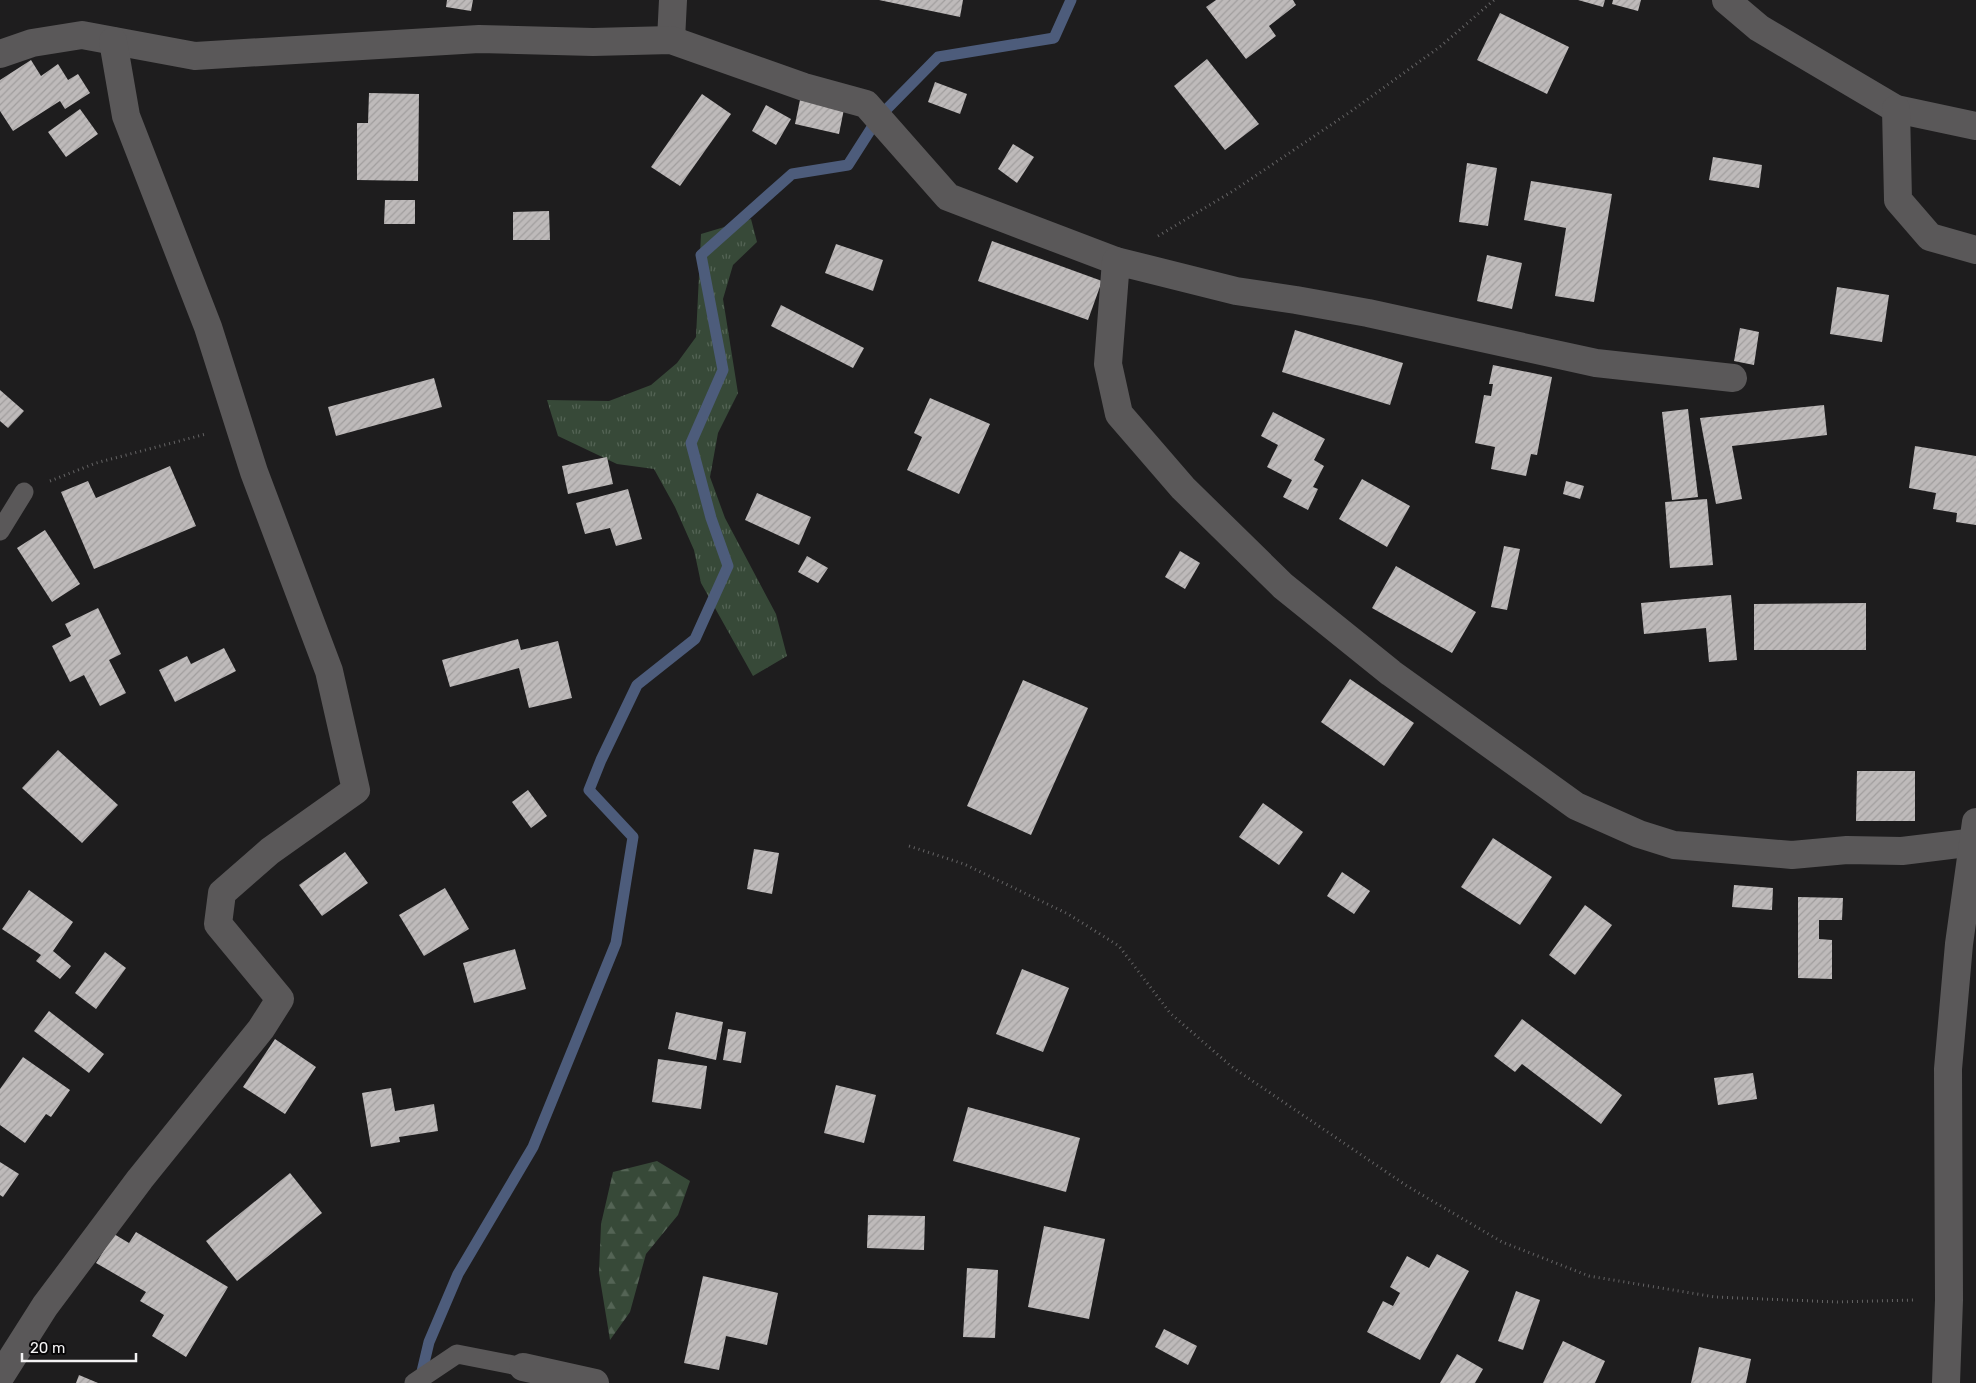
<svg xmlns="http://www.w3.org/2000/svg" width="1976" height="1383" viewBox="0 0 1976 1383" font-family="Rubik,sans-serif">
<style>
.grass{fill:url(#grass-tufts)}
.forest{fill:url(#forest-firs)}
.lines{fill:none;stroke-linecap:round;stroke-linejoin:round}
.stream{stroke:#4d5c7b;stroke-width:11}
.building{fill:url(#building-hatch)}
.path{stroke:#656465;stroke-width:3;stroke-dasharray:1 4;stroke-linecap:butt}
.service{stroke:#5a5859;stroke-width:19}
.minor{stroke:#5a5859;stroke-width:28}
</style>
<defs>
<pattern id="grass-tufts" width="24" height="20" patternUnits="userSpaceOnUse" patternTransform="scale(1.25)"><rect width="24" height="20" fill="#374938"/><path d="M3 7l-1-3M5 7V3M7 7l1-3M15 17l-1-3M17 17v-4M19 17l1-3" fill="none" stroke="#546455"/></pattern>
<pattern id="forest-firs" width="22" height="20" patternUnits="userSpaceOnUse" patternTransform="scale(1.25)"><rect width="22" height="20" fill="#374938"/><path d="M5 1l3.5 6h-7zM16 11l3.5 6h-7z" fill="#546455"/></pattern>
<pattern id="building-hatch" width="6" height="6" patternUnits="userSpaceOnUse" patternTransform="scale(1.25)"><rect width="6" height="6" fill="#bebaba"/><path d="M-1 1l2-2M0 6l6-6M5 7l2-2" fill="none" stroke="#a19e9e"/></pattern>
</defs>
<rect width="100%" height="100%" fill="#1e1d1e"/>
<path class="grass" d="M751,219L757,242L733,265L723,299L738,393L718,433L710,477L725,518L776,614L787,656L753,676L701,583L694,550L675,507L654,469L617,464L558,436L547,400L609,401L651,385L677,363L696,337L701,234Z"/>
<path class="forest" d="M657,1161L690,1181L678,1215L646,1254L630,1312L610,1340L599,1273L601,1224L613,1172Z"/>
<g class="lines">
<path class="stream" d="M420,1380L429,1342L458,1274L533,1147L616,943L633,837L589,790L601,760L637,685L695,639L728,566L711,518L691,443L723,370L701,255L792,174L848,165L878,118L938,57L1054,38L1071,0"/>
</g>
<g class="building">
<path d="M447,0H473L471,11L446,7Z"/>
<path d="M879,0H963L960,17Z"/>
<path d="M1216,0H1293L1296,5L1269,26L1276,36L1246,59L1206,7Z"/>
<path d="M1578,0H1605L1603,7Z"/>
<path d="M1613,0H1641L1638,11L1612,4Z"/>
<path d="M1500,13L1569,47L1547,94L1477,60Z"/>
<path d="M1207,59L1259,124L1225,150L1174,86Z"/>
<path d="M31,60L41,76L58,64L68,80L78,74L90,93L65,109L60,101L13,131L0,111V80Z"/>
<path d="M935,82L967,94L960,114L928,102Z"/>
<path d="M369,93L419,94L418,181L357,180V123H368Z"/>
<path d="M702,94L731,114L680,186L651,167Z"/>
<path d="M800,100L844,109L839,134L795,124Z"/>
<path d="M766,105L791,119L776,145L752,131Z"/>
<path d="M80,109L98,134L66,157L48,132Z"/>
<path d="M1013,144L1034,157L1017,183L998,169Z"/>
<path d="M1713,157L1762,165L1759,188L1709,180Z"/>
<path d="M1467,163L1497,168L1488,226L1459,222Z"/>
<path d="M1531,181L1612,194L1594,302L1555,296L1566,228L1524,220Z"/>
<path d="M385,200H415V224H384Z"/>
<path d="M549,211L550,240H513V212Z"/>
<path d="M992,241L1102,281L1088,320L978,281Z"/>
<path d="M836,244L883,260L873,291L825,273Z"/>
<path d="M1487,255L1522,263L1512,309L1477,301Z"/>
<path d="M1837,287L1889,295L1882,342L1830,334Z"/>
<path d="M781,305L864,348L853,368L771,326Z"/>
<path d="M1740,328L1759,332L1754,365L1734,361Z"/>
<path d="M1295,330L1403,363L1390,405L1282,372Z"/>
<path d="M1493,365L1552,377L1537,455L1531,454L1526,476L1491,469L1495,447L1475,443L1484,395L1491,396L1493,384H1489Z"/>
<path d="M434,378L442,407L336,436L328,407Z"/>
<path d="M0,390L24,411L8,428L0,421Z"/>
<path d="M930,398L990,424L959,494L907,470L922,437L914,433Z"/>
<path d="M1824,405L1827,435L1732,446L1742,499L1716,504L1700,418Z"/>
<path d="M1688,409L1698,497L1672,500L1662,412Z"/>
<path d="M1273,412L1325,439L1314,460L1324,466L1313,487L1318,489L1308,510L1283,497L1292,480L1267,467L1278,445L1261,436Z"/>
<path d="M1915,446L1976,456V525L1956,522L1957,513L1933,509L1936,493L1909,488Z"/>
<path d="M607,457L613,484L568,494L562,466Z"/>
<path d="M170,466L196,526L94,569L61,492L88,481L96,498Z"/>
<path d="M1362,479L1410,506L1387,547L1339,519Z"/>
<path d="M1566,481L1584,486L1580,499L1563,494Z"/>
<path d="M628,489L642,539L616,546L610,528L585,534L576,503Z"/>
<path d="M757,493L811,517L799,545L745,520Z"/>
<path d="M1707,499L1713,565L1670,568L1665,502Z"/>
<path d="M45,530L80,584L52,602L17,548Z"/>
<path d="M1504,546L1520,549L1507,610L1491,607Z"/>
<path d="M1180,551L1200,563L1185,589L1165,577Z"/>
<path d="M807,556L828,568L818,583L798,572Z"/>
<path d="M1396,566L1476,612L1452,653L1372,608Z"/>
<path d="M1731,595L1737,660L1709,662L1706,628L1644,634L1641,603Z"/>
<path d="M1866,603V650H1754V604Z"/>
<path d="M98,608L121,654L109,660L126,693L100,706L84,675L70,682L52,646L71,636L65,624Z"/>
<path d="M518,639L521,650L558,641L572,698L529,708L519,668L450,687L442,660Z"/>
<path d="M224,648L236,671L175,702L159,670L187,656L191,664Z"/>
<path d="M1350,679L1414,723L1384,766L1321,722Z"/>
<path d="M1023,680L1088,708L1031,835L967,806Z"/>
<path d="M58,750L118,805L82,843L22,788Z"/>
<path d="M1857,771H1915V821H1856Z"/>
<path d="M528,790L547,816L531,828L512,802Z"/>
<path d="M1263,803L1303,832L1279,865L1239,837Z"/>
<path d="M1493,838L1552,877L1520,925L1461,887Z"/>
<path d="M754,849L779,853L772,894L747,889Z"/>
<path d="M345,852L368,883L322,916L299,885Z"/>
<path d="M1342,872L1370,891L1354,914L1327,896Z"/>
<path d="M1734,885L1773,888L1772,910L1732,907Z"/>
<path d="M445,888L469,929L424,956L399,915Z"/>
<path d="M29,890L73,922L53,951L71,966L60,979L36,961L41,955L2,929Z"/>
<path d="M1798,897L1843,898L1842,920H1819V939L1832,940V979L1798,978Z"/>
<path d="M1585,905L1612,925L1575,975L1549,955Z"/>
<path d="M515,949L526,989L474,1003L463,963Z"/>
<path d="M105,952L126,968L96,1009L75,993Z"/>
<path d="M1022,969L1069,988L1043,1052L996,1034Z"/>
<path d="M49,1011L104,1054L89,1073L34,1031Z"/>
<path d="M676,1012L723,1022L716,1060L668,1049Z"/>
<path d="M1522,1019L1622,1095L1601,1124L1522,1064L1515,1072L1494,1056Z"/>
<path d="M728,1029L746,1032L741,1063L723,1060Z"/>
<path d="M275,1039L316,1067L285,1114L243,1087Z"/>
<path d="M23,1057L70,1090L51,1117L46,1114L25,1143L0,1125V1089Z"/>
<path d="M658,1059L707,1066L701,1109L652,1102Z"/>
<path d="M1753,1073L1757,1099L1718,1105L1714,1078Z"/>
<path d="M836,1085L876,1095L864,1143L824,1133Z"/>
<path d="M391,1088L395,1111L434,1104L438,1131L399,1137L400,1142L371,1147L362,1093Z"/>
<path d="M968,1107L1080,1138L1066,1192L953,1161Z"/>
<path d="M0,1162L19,1174L3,1197L0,1195Z"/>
<path d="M290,1173L322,1213L237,1281L206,1241Z"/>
<path d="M868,1215L925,1216L924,1250L867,1248Z"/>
<path d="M1044,1226L1105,1239L1089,1319L1028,1307Z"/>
<path d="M136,1232L228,1287L186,1357L152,1336L164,1315L140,1301L146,1292L96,1263L114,1234L129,1243Z"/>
<path d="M1437,1254L1469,1271L1420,1360L1367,1332L1383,1301L1393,1306L1400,1293L1390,1287L1407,1256L1429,1268Z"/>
<path d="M967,1268L998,1270L995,1338L963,1337Z"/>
<path d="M703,1276L778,1293L767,1345L726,1336L719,1370L684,1363Z"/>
<path d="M1516,1291L1540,1300L1523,1350L1498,1341Z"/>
<path d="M1164,1329L1197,1346L1188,1365L1155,1347Z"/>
<path d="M1563,1341L1605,1361L1595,1383H1543Z"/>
<path d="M1699,1347L1751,1359L1746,1383H1691Z"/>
<path d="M1457,1354L1483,1369L1475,1383H1440Z"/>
<path d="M79,1375L98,1383H76Z"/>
</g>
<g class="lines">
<g class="path">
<path d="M1158,236L1233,191L1350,112L1441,46L1494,0"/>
<path d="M50,481L96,463L206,434"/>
<path d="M909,846L964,864L1068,914L1119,946L1170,1013L1232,1067L1407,1186L1502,1242L1589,1276L1715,1297L1837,1302L1916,1300"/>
</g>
<g class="service">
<path d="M0,531L24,492"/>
<path d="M414,1383L457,1354L523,1367"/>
</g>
<g class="minor">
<path d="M1726,0L1759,28L1896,109L1976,126"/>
<path d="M671,40L673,0"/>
<path d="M0,54L32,43L82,35L195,56L479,39L593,42L671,40L804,87L866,104L948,197L1116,261"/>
<path d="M1896,109L1898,200L1930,237L1976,250"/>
<path d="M1733,378L1596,363L1368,313L1296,300L1236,291L1116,261L1108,364L1119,414L1183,488L1283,586L1391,673L1576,806L1639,834L1674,845L1792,855L1847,850L1902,851L1976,842"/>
<path d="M523,1367L595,1383"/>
<path d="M0,1377L45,1306L140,1179L261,1029L280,999L218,924L222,893L270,851L356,790L329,671L254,472L208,327L126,116L113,41"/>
<path d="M1946,1383L1949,1300L1948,1069L1959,944L1976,822"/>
</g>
</g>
<path d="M22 1353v8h114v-8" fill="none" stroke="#f3f2f3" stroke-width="2.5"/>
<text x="30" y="1353" font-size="15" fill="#f3f2f3" stroke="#080708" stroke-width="4" paint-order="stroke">20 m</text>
</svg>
